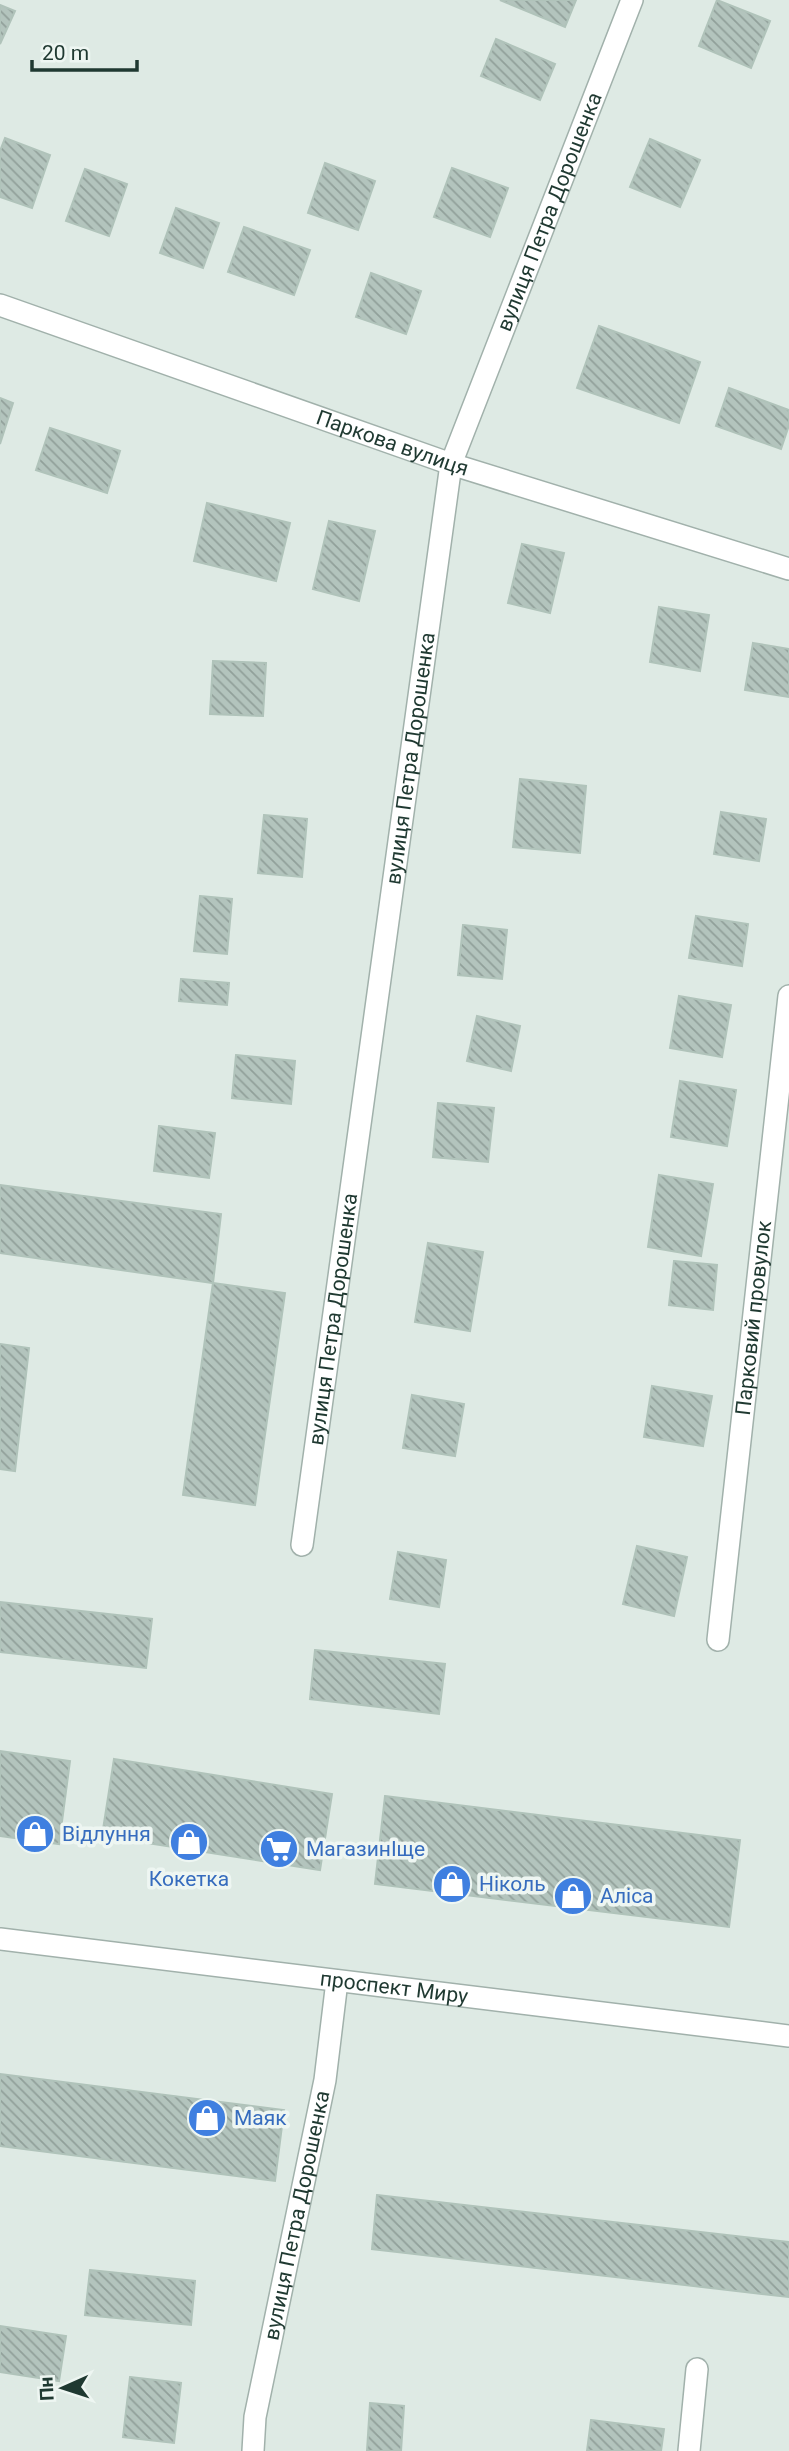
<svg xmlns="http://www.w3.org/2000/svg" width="789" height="2451" viewBox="0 0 789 2451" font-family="Roboto,sans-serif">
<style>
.building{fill:url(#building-back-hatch);stroke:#b0c3ba;stroke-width:2}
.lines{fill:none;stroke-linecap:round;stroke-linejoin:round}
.minor-casing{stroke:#a1b1ab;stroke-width:24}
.minor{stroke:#fff;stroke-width:21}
.labels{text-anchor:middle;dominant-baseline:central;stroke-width:7;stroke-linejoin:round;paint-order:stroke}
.street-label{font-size:21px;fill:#1f3931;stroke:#eef6f2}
.shop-label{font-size:21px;fill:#366cbe;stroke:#eef6f2;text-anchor:start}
</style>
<defs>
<pattern id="building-back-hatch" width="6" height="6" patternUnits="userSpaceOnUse" patternTransform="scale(1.75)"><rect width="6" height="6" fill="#b3c4bd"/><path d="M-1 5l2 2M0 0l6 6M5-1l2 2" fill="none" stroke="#91a09a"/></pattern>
</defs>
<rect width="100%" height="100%" fill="#deeae4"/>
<g class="building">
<path d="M500,0H576L565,27Z"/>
<path d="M717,0L770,21L751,68L699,46Z"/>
<path d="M0,5L15,11L0,44Z"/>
<path d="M496,39L555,64L540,100L481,76Z"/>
<path d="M5,138L50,155L32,208L0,197V151Z"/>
<path d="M650,139L700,160L680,207L630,187Z"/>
<path d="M325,163L375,181L358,230L308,213Z"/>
<path d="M452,168L508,188L490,237L434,217Z"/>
<path d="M85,169L127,184L109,236L66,221Z"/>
<path d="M176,208L219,223L203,268L160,253Z"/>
<path d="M244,227L310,250L294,295L228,272Z"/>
<path d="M371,273L421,291L406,334L356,317Z"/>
<path d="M599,326L700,362L679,423L577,388Z"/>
<path d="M729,388L789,410V425L781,449L716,426Z"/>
<path d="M0,398L13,403L0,444Z"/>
<path d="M50,428L120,451L107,493L36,470Z"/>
<path d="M207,503L290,523L276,581L194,561Z"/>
<path d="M329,521L375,531L359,601L313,589Z"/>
<path d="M522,544L564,553L550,613L508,603Z"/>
<path d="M659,607L709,615L700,671L650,662Z"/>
<path d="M753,643L789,649V697L745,690Z"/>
<path d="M213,661L266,663L263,716L210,714Z"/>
<path d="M520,779L586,786L580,853L513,847Z"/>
<path d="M721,812L766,819L759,861L714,854Z"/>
<path d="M264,815L307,819L302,877L258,873Z"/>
<path d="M200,896L232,899L227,954L194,951Z"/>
<path d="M696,916L748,924L742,966L689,958Z"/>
<path d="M463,925L507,930L502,979L458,975Z"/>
<path d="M181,979L229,983L227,1005L179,1001Z"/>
<path d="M679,996L731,1005L722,1057L670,1048Z"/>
<path d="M477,1016L520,1026L511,1071L467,1061Z"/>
<path d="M236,1055L295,1061L291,1104L232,1098Z"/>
<path d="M680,1081L736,1090L727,1146L671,1137Z"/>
<path d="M438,1103L494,1108L488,1162L433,1157Z"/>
<path d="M159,1126L215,1133L209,1178L154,1171Z"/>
<path d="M659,1175L713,1184L701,1256L648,1247Z"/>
<path d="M0,1185L221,1214L213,1283L0,1253Z"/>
<path d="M428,1243L483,1252L470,1331L415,1322Z"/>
<path d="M674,1261L717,1265L713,1310L669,1305Z"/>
<path d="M213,1283L285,1293L255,1505L183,1495Z"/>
<path d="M0,1344L29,1348L15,1471L0,1469Z"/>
<path d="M652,1386L712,1396L703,1446L644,1437Z"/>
<path d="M412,1395L464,1404L455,1456L403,1448Z"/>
<path d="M637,1546L687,1557L674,1616L623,1604Z"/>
<path d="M398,1552L446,1560L439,1607L390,1599Z"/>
<path d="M0,1602L152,1619L146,1668L0,1652Z"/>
<path d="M315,1650L445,1664L439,1714L310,1699Z"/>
<path d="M0,1751L70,1761L59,1844L0,1836Z"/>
<path d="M114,1759L332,1794L320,1870L102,1836Z"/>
<path d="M385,1796L740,1840L729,1927L375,1884Z"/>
<path d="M0,2074L284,2110L275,2181L0,2146Z"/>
<path d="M377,2195L789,2242V2297L372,2249Z"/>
<path d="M90,2270L195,2281L191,2325L85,2315Z"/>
<path d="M0,2326L66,2336L59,2381L0,2372Z"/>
<path d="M130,2377L181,2383L174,2443L123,2437Z"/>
<path d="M370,2403L404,2406L401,2451H367Z"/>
<path d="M591,2420L664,2429L661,2451H587Z"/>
</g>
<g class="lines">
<g class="minor-casing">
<g id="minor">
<path id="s1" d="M0,305L451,464L789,569"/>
<path id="s2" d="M302,1545L451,464L632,0"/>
<path id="s3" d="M718,1640L789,996"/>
<path id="s4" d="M0,1939L789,2036"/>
<path id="s5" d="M253,2451L255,2417L325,2080L337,1981"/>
<path d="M689,2451L697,2369"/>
</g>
</g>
<use href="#minor" class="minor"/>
</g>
<defs>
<g id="shop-disc" transform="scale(2.0125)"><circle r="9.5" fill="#3f7fe0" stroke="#eef6f2"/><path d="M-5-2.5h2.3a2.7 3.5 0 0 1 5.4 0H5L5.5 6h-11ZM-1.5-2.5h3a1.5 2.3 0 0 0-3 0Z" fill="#fff"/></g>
<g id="supermarket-disc" transform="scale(2.0125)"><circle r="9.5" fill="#3f7fe0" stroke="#eef6f2"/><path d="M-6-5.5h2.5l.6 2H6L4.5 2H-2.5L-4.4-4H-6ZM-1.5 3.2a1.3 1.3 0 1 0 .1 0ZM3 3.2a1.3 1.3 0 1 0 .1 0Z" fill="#fff"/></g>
</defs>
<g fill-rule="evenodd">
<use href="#shop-disc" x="35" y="1834"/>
<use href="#shop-disc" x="189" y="1842"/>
<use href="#supermarket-disc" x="279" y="1849"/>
<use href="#shop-disc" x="452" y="1884"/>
<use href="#shop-disc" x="573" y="1896"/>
<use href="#shop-disc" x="207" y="2118"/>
</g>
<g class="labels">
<g class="street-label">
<text stroke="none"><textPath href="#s2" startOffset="1362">вулиця Петра Дорошенка</textPath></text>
<text stroke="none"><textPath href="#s1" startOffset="416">Паркова вулиця</textPath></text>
<text stroke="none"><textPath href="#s2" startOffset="794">вулиця Петра Дорошенка</textPath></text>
<text stroke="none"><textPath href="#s3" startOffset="324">Парковий провулок</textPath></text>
<text stroke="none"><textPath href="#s2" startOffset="228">вулиця Петра Дорошенка</textPath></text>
<text stroke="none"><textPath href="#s4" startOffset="397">проспект Миру</textPath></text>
<text stroke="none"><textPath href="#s5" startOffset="240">вулиця Петра Дорошенка</textPath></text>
</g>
<g class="shop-label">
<text x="62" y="1834">Відлуння</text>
<text x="306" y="1849">МагазинІще</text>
<text x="189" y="1879" text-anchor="middle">Кокетка</text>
<text x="479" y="1884">Ніколь</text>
<text x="600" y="1896">Аліса</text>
<text x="234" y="2118">Маяк</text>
</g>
</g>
<g transform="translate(63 2388) rotate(267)" stroke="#eef6f2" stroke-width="5" paint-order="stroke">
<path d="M0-5L12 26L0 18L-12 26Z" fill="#1f3931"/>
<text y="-10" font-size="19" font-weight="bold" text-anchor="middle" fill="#1f3931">Пн</text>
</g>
<path d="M32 60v10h105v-10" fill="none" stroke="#1f3931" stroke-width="3.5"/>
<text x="42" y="60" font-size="21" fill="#1f3931" stroke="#eef6f2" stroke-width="5" paint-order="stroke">20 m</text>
</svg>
